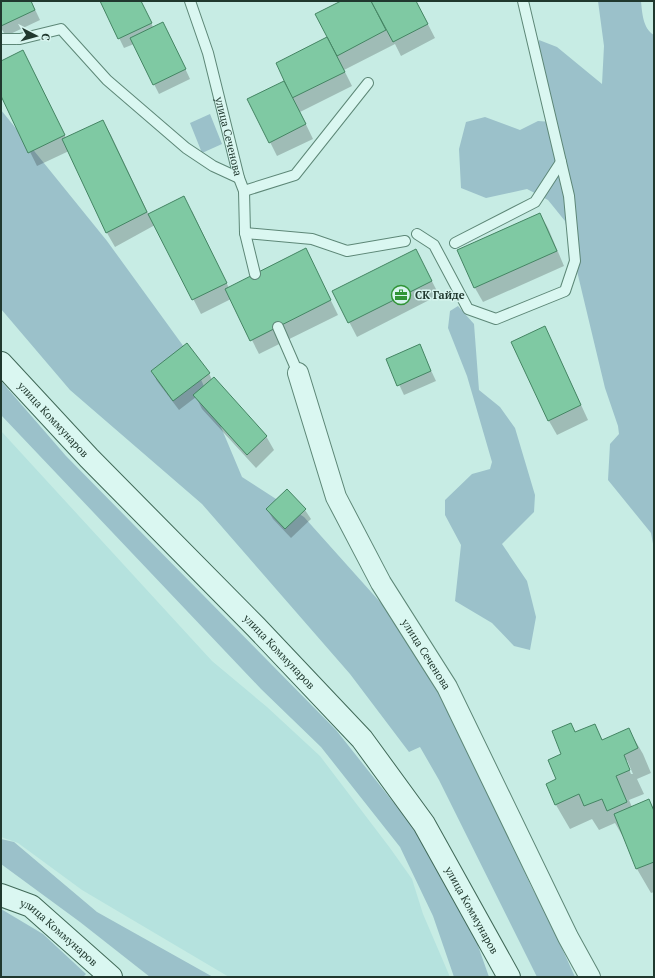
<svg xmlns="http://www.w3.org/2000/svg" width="655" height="978" viewBox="0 0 655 978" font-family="'PT Serif',serif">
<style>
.farmland{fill:#b5e2de}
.green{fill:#9bc1ca}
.shadow{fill:#0003;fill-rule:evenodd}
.building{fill:#7fc9a3;stroke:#448563}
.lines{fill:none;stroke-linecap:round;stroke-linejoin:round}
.lane-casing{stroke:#5d8777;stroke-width:12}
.street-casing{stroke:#5d8777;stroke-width:22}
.secondary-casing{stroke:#406958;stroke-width:24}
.lane{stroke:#daf7f1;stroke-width:10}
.street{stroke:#daf7f1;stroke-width:20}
.secondary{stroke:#daf7f1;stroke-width:22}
.labels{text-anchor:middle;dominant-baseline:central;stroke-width:3;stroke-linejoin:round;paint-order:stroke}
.street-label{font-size:11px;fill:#20382e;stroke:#d6f4ee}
.poi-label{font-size:11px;font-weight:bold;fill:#20382e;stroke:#d6f4ee;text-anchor:start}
</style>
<rect width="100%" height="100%" fill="#c7ece4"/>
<path class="farmland" d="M1,431L212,661L267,707L320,756L390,848L412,879L423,914L450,977H229L82,890L18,843L1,837Z"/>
<g class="green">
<path d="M598,1H641C642,12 643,29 654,35V549L651,533L608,480L610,444L619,434L618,426L605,388L565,221L548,200L527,189L486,198L461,188L459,149L466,122L485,117L520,130L538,121L552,122L535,54L539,40L557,47L602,84L604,46Z"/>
<path d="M1,110L107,241L192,358L242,477L304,517L406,631L464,739L531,886L551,924L575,977H537L439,780L420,747L409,752L350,674L202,504L70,390L1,309Z"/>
<path d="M210,114L222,144L202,153L190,123Z"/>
<path d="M458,306L474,324L479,390L500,407L515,428L535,495L534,512L502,544L527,581L536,617L530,650L514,646L492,623L455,601L461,545L445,515V500L472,474L490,469L492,462L467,376L448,328L450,311Z"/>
<path d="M1,381L66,456L336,730L455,880L489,977H454L433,916L400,847L321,747L261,689L1,415Z"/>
<path d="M1,839L14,842L97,912L213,977H150L80,922L1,864Z"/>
<path d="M1,909L43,934L86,974L83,977H1Z"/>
</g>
<g class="shadow">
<path d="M1,1H31L40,20L6,36L1,28Z"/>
<path d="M101,1H141L153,27L168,32L190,79L159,94L134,44L124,48Z"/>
<path d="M343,1H416L435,38L401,56L395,44L344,70L352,86L300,112L313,139L277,156L249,100L286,81L277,63L329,38Z"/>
<path d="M23,51L66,138L103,121L111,135L149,215L192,211L229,288L313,264L338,315L259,354L231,299L201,314L155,225L115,247L107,233L69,151L37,166L1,93V62Z"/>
<path d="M540,214L548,228L564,266L483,302L475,288Z"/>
<path d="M416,250L439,295L357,337L333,291Z"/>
<path d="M544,328L552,342L588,420L557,435L549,421Z"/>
<path d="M419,345L436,381L404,395L387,359Z"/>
<path d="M152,371L209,373L212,380L266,436L274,450L256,468L202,409L196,397L179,410L157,381Z"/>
<path d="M267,509L305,510L311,519L291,538L273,519Z"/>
<path d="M571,724L576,733L594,725L603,741L629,730L643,754L651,773L637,779L644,794L629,800L632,807L649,800L654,809V892L651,893L637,869L623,834L622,835L615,823L599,830L592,819L570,829L556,805L547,784L557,780ZM625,760H627L633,774H631Z"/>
</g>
<g class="building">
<path d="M1,1H31L35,10L1,26Z"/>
<path d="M100,1H141L152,23L118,39Z"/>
<path d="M341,1H371L386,30L337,56L315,14Z"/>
<path d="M371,1H416L428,24L393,42Z"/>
<path d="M163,22L186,69L153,85L130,38Z"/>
<path d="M327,37L345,72L292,98L276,63Z"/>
<path d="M23,50L65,135L28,153L1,96V61Z"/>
<path d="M284,81L306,124L269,143L247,99Z"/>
<path d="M103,120L147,212L106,233L62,139Z"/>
<path d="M184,196L227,283L192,300L148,214Z"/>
<path d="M540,213L557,251L474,288L457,250Z"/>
<path d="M306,248L331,300L250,341L225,289Z"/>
<path d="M416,249L432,281L348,323L332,291Z"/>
<path d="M545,326L581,405L548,421L511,342Z"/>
<path d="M187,343L210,373L173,401L151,371Z"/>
<path d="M420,344L431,371L397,386L386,359Z"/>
<path d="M214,377L267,436L247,455L193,395Z"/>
<path d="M287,489L306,509L285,529L266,509Z"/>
<path d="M571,723L575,732L595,724L602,740L629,728L638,748L624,755L630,770L616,776L627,802L607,811L602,799L584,806L579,794L555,805L546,784L556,779L548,760L561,754L552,731Z"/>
<path d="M649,799L654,811V862L636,869L614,814Z"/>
</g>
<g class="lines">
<g class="lane-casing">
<g id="lane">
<path id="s1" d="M190,1L208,53L239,178L244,191L245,233L255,274"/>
<path d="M1,39H20L61,29L107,80L186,148L213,166L239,178"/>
<path d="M244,191L295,175L368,83"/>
<path d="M245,233L312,239L347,251L405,241"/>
<path d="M417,234L434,245L468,309L496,319L565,291L575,261L569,196L523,1"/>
<path d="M455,243L535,202L561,162"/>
<path d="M278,327L298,373"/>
</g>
</g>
<g class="street-casing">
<g id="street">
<path id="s2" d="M298,373L336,497L381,583L447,687L568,937L590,977"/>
</g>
</g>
<g class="secondary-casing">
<g id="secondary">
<path id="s3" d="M1,363L89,458L256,627L362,739L424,824L509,977"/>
<path id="s4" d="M1,895L31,906L111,977"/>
</g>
</g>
<use href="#lane" class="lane"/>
<use href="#street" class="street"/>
<use href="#secondary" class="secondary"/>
</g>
<defs>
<g id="office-ring" transform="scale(1)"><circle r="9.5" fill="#d6f4ee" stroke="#309436" stroke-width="1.5"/><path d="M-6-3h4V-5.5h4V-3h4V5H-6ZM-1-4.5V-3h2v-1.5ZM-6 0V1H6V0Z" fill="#309436"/></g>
</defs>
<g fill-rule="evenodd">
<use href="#office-ring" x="401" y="295"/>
</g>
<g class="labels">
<g class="street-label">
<text stroke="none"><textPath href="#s1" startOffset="141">улица Сеченова</textPath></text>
<text stroke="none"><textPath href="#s3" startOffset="77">улица Коммунаров</textPath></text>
<text stroke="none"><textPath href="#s3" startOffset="401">улица Коммунаров</textPath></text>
<text stroke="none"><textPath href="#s2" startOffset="311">улица Сеченова</textPath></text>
<text stroke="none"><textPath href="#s3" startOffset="725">улица Коммунаров</textPath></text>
<text stroke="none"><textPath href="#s4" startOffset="70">улица Коммунаров</textPath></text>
</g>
<g class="poi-label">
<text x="415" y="295">СК Гайде</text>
</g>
</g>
<rect width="655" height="978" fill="none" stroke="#20382e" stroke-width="4"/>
<g transform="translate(36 36) rotate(96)" stroke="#d6f4ee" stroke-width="3" paint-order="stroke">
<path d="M0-3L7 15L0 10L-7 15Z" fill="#20382e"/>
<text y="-6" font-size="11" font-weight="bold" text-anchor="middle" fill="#20382e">С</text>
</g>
</svg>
